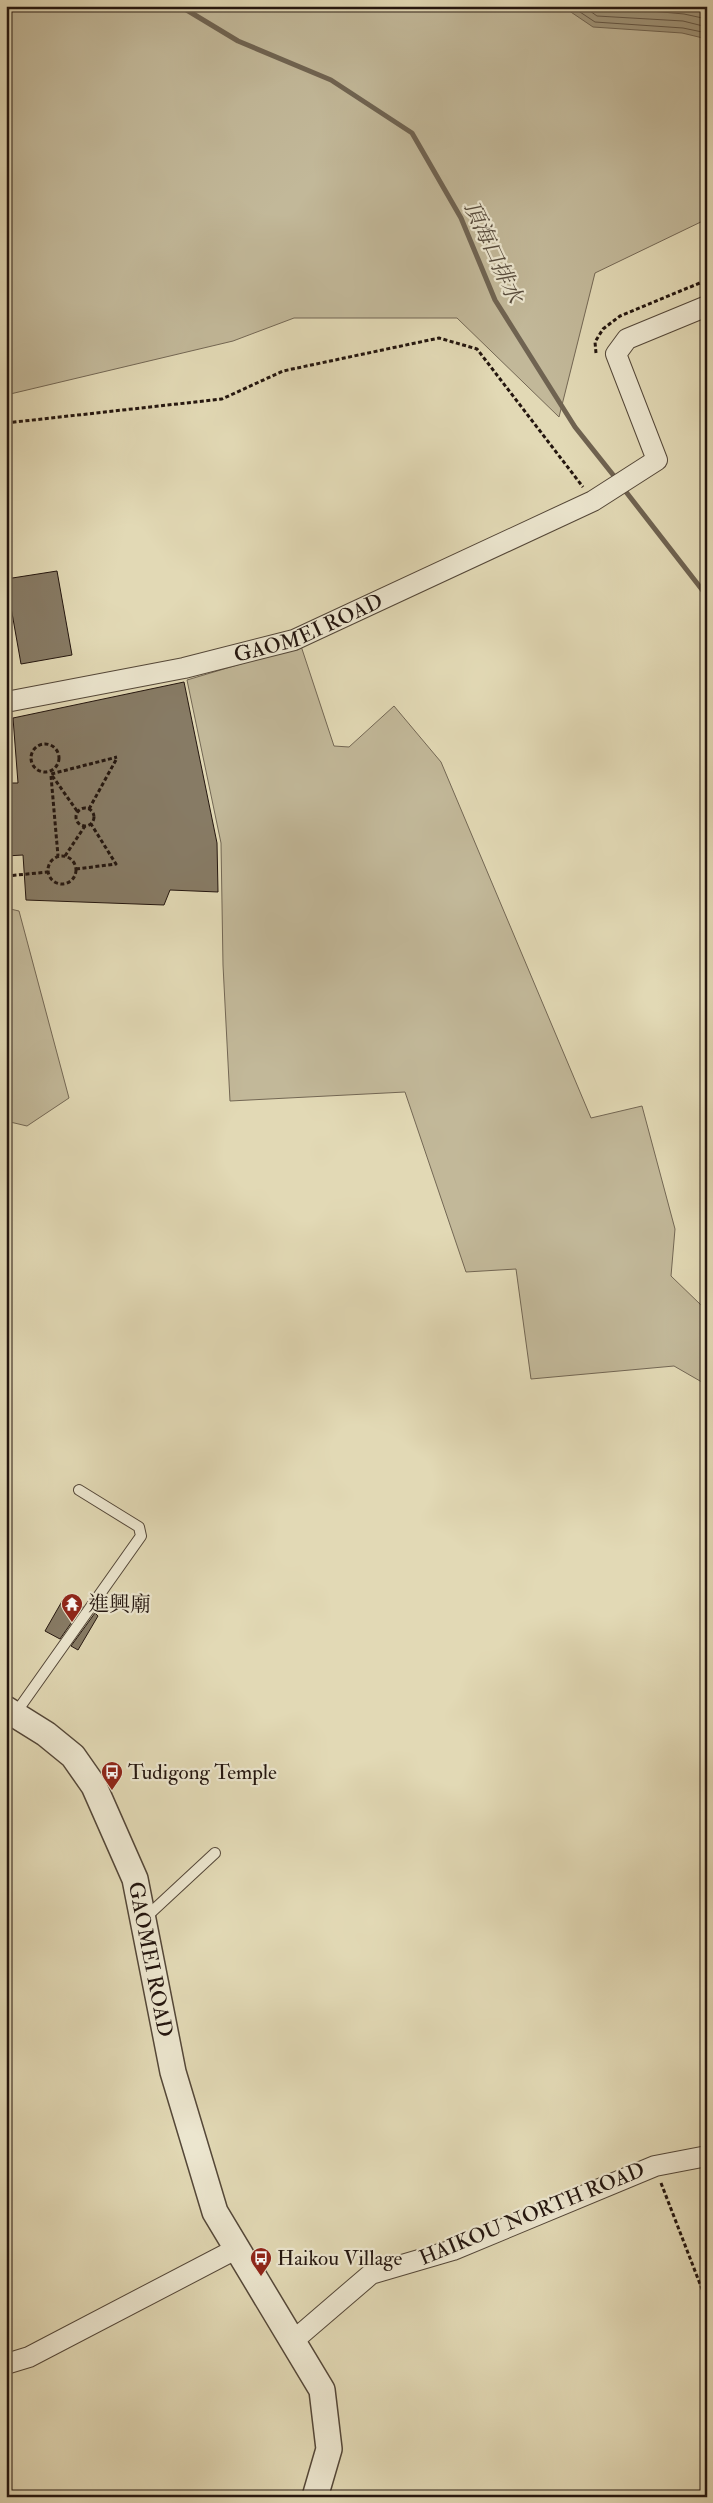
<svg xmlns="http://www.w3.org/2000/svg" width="713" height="2503" viewBox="0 0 713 2503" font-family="'IM FELL Double Pica','Noto Serif TC',serif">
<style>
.green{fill:#c2b899;stroke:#736754}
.water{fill:#a1977d;stroke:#6f6351}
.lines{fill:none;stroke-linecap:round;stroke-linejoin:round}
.shore{stroke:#625646;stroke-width:1}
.stream{stroke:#6f6351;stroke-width:5}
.building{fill:#877b65;stroke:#24160f}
.service-casing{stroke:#544738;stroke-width:12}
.minor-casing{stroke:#544738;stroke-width:22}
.tertiary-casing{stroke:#544738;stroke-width:28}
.path{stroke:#24160f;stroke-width:3;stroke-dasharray:4 2.5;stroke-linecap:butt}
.service{stroke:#ece6cf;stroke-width:10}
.minor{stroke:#ece6cf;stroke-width:20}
.tertiary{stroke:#ece6cf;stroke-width:25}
.labels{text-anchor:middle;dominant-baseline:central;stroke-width:4.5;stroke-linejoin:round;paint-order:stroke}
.street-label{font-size:21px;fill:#24160f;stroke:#ece6cf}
.poi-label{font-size:21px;fill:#24160f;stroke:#ece6cf;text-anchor:start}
.water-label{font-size:22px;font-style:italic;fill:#564a3b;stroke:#ece6cf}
</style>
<rect width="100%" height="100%" fill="#e2d9b5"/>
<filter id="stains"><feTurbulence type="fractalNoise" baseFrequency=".004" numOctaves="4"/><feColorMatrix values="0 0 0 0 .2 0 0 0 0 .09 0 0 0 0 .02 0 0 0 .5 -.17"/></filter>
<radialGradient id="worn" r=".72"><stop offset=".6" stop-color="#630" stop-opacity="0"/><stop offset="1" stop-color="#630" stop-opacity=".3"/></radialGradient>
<g class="green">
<path d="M6,6H707V219L595,273L559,417L457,318H294L233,341L6,395Z"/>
<path d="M301,646L334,746L349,747L394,706L441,762L591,1118L642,1106L675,1229L671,1276L701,1305H707V1385L674,1366L531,1379L516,1269L466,1272L405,1092L230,1101L223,965L221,843L187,680Z"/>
<path d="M6,908L19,911L69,1098L27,1126L6,1121Z"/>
</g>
<path class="water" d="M562,6H707V39L682,33L593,27Z"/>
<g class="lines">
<g class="shore">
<path d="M571,6L595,22L683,28L707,33"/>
<path d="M583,6L597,16L683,21L707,27"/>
<path d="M596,6L684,14L707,19"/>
</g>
<g class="stream">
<path d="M180,6L238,41L331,80L412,133L461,218L495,300L575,427L618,481"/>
<path d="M623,488L707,596"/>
</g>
</g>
<g class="building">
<path d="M57,571L72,655L21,664L6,579Z"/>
<path d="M184,682L217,843L218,892L170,890L164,905L26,900L23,855L6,856V783H18L13,718Z"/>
<path d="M65,1596L83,1606L60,1639L45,1631Z"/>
<path d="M95,1613L98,1616L78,1650L71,1646Z"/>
</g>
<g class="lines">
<g class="service-casing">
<g id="service">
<path d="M15,1714L141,1536L139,1527L79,1490"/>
<path d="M145,1918L215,1853"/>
</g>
</g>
<g class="minor-casing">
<g id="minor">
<path id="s1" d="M6,702L184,668L294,640L593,501L657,460L616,354L627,339L707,306"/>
<path d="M293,2341L371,2274L453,2250L655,2166L707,2156"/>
<path d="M6,2364L29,2357L236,2249"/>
</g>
</g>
<g class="tertiary-casing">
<g id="tertiary">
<path id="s2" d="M6,1709L46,1734L73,1756L94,1786L135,1879L173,2072L215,2212L322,2390L329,2449L315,2497"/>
</g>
</g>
<g class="path">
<path d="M596,353L595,342L603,329L620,316L707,280"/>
<path d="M6,423L222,399L283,371L439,338L477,349L583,487"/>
<circle cx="45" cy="758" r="14"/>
<path d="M51,776L58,856"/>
<circle cx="85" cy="817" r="9"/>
<path d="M89,809L117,758"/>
<path d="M77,811L51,774L117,757"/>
<path d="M65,856L85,826"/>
<circle cx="62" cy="870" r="14"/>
<path d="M76,869L116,864L91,824"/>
<path d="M6,876L48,872"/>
<path d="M661,2183L707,2302"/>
</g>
<use href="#service" class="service"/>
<use href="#minor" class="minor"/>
<use href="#tertiary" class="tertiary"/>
</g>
<defs>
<g id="temple-pin" transform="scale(1.125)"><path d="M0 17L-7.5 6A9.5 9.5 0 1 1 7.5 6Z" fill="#8f2418" stroke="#ece6cf"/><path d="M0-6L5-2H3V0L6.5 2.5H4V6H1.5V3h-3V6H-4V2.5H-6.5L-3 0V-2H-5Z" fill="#fff"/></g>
<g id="bus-pin" transform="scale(1.125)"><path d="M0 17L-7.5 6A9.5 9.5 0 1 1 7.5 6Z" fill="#8f2418" stroke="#ece6cf"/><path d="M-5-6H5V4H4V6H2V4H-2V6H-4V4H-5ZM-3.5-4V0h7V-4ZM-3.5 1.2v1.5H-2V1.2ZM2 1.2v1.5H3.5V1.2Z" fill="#fff"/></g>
</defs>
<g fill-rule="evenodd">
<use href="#temple-pin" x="72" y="1604"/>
<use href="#bus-pin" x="112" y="1772"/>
<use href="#bus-pin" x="261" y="2258"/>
</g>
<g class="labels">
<g class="street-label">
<text stroke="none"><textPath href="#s1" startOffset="312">GAOMEI ROAD</textPath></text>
<text stroke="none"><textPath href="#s2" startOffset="302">GAOMEI ROAD</textPath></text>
<text transform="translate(532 2214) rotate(-22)">HAIKOU NORTH ROAD</text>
</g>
<g class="poi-label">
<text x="88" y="1604">進興廟</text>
<text x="128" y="1772">Tudigong Temple</text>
<text x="277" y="2258">Haikou Village</text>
</g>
<g class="water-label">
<text transform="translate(493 252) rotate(65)">頂海口排水</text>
</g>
</g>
<rect width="713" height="2503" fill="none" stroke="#e2d9b5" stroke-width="25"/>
<rect x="8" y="8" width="698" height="2488" fill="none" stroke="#24160f" stroke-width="2.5"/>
<rect x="12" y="12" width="688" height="2478" fill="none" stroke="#24160f"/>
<rect width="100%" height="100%" filter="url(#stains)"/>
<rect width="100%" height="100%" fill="url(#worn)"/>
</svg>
